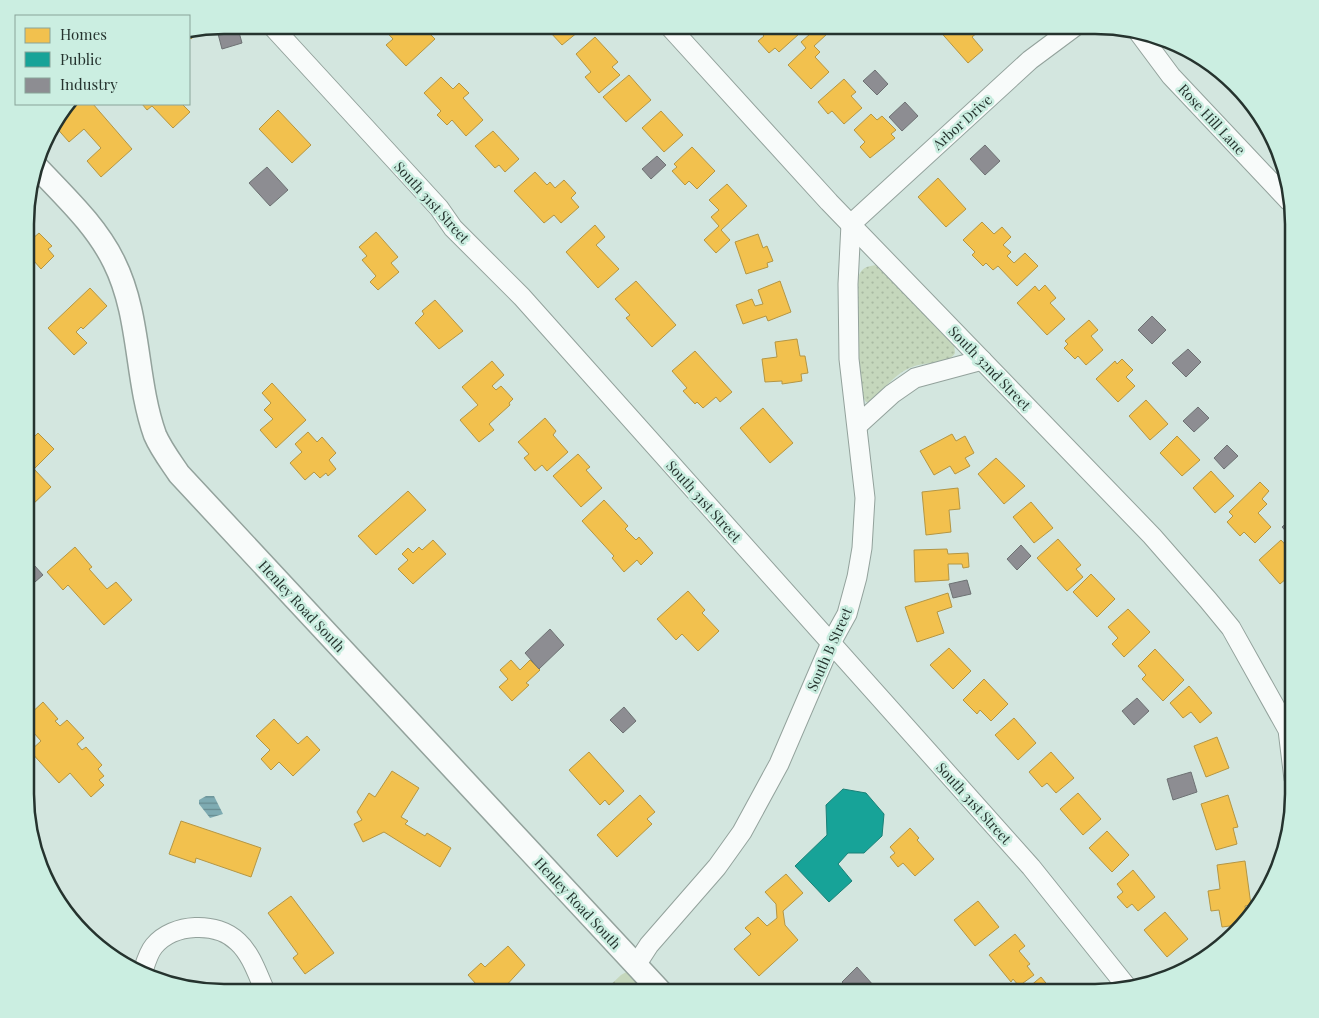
<svg xmlns="http://www.w3.org/2000/svg" width="1319" height="1018" viewBox="0 0 1319 1018" font-family="'Playfair Display',serif">
<style>
.green{fill:url(#green-dots)}
.forest{fill:url(#forest-firs)}
.water{fill:url(#water-rules)}
.homes{fill:#f2c14e;stroke:#b49644}
.public{fill:#17a398;stroke:#1b8178}
.industry{fill:#8d8d92;stroke:#6e7274}
.lines{fill:none;stroke-linecap:round;stroke-linejoin:round}
.minor-casing{stroke:#93a29c;stroke-width:21}
.tertiary-casing{stroke:#93a29c;stroke-width:25}
.minor{stroke:#f8fbfa;stroke-width:19}
.tertiary{stroke:#f8fbfa;stroke-width:22}
.labels{text-anchor:middle;dominant-baseline:central;stroke-width:5;stroke-linejoin:round;paint-order:stroke}
.street-label{font-size:14px;fill:#25332e;stroke:#cbeee1}
.rim{fill:none;stroke:#25332e;stroke-width:2.5}
</style>
<defs>
<pattern id="green-dots" width="8" height="8" patternUnits="userSpaceOnUse" patternTransform="scale(1.25)"><rect width="8" height="8" fill="#c5d7bc"/><path d="M2 2h.1M6 6h.1" fill="none" stroke="#a9b9a2" stroke-width="1.8" stroke-linecap="round"/></pattern>
<pattern id="forest-firs" width="22" height="20" patternUnits="userSpaceOnUse" patternTransform="scale(1.25)"><rect width="22" height="20" fill="#c5d7bc"/><path d="M5 1l3.5 6h-7zM16 11l3.5 6h-7z" fill="#a9b9a2"/></pattern>
<pattern id="water-rules" width="6" height="5" patternUnits="userSpaceOnUse" patternTransform="scale(1.25)"><rect width="6" height="5" fill="#7eabb2"/><path d="M0 2.5h6" fill="none" stroke="#678c91"/></pattern>
</defs>
<rect width="100%" height="100%" fill="#d3e6df"/>
<path class="green" d="M877,265L954,343L955,353C949,364 927,362 915,366C895,372 885,389 870,403L866,402L862,396C861,372 850,290 860,273C864,266 870,266 877,265Z"/>
<path class="forest" d="M628,971L645,993H602L621,975Z"/>
<path class="water" d="M206,796H214L223,814L210,818L199,804V800Z"/>
<g class="homes">
<path d="M380,25H421L435,39L406,66L386,45L393,39Z"/>
<path d="M552,25H573L578,32L562,45L550,32L555,28Z"/>
<path d="M759,25H809L779,52L775,48L769,53L758,41L764,36L756,28Z"/>
<path d="M940,25H982L984,27L972,37L983,50L968,63L937,28Z"/>
<path d="M992,25H1008L999,33Z"/>
<path d="M819,26L827,34L814,46L820,52L815,57L829,72L811,89L788,65L806,48L801,42Z"/>
<path d="M202,29L191,39L189,37V31Z"/>
<path d="M595,37L618,62L612,67L620,75L599,93L585,77L591,72L576,54Z"/>
<path d="M629,75L651,100L626,122L603,97Z"/>
<path d="M441,77L453,89L459,83L469,93L463,98L483,120L466,136L452,120L447,125L437,115L441,111L424,93Z"/>
<path d="M844,79L856,92L851,96L862,108L844,124L832,111L828,114L818,102Z"/>
<path d="M78,104H93L132,149L101,177L87,161L101,148L84,129L69,142L54,125Z"/>
<path d="M142,104H182L190,112L173,128L152,106L147,110Z"/>
<path d="M278,110L311,145L292,163L259,129Z"/>
<path d="M661,111L683,135L664,152L642,128Z"/>
<path d="M871,114L877,120L882,116L896,130L891,134L895,138L870,158L860,147L865,142L854,130Z"/>
<path d="M493,131L519,159L505,172L499,165L495,168L475,146Z"/>
<path d="M692,147L715,171L697,189L689,181L685,185L672,171L677,167L674,164Z"/>
<path d="M535,172L547,185L550,182L555,188L564,180L576,193L571,198L579,207L561,223L554,215L544,223L514,191Z"/>
<path d="M938,178L966,209L946,227L918,197Z"/>
<path d="M727,184L747,206L721,230L730,240L716,253L704,240L719,226L711,217L719,210L709,200Z"/>
<path d="M982,222L994,234L1002,227L1011,237L1003,245L1011,252L1007,256L1014,263L1025,253L1038,266L1017,286L998,266L993,270L986,263L983,266L972,255L975,252L963,240Z"/>
<path d="M595,225L605,237L596,245L619,269L598,288L566,252Z"/>
<path d="M376,232L398,257L391,263L399,272L378,290L370,282L376,276L362,260L367,256L359,247Z"/>
<path d="M27,233L32,239L39,233L52,246L48,249L54,256L41,269L27,253Z"/>
<path d="M758,234L763,248L767,246L773,261L767,263L768,267L746,274L735,242Z"/>
<path d="M636,281L676,325L652,347L626,318L630,315L615,299Z"/>
<path d="M780,281L791,312L768,321L766,316L743,324L736,305L752,299L755,306L763,304L758,290Z"/>
<path d="M1045,285L1056,298L1050,303L1065,319L1047,335L1017,303L1035,286L1039,291Z"/>
<path d="M90,288L107,306L83,329L81,327L76,332L87,343L74,355L48,328Z"/>
<path d="M435,300L463,331L439,349L415,323L424,314L422,311Z"/>
<path d="M1089,320L1098,330L1091,336L1103,350L1086,365L1078,356L1075,359L1064,348L1068,344L1065,341Z"/>
<path d="M797,339L800,356H805L808,373L801,374L802,381L782,384V381L765,382L762,359L777,357L775,342Z"/>
<path d="M695,351L732,392L720,402L716,397L703,408L697,402L695,404L683,391L687,388L672,371Z"/>
<path d="M1122,359L1133,370L1126,377L1135,386L1118,402L1096,379L1115,361L1117,364Z"/>
<path d="M492,361L504,375L492,386L496,390L501,386L513,399L509,403L510,405L489,424L494,430L479,442L460,420L478,405L462,387Z"/>
<path d="M272,383L306,420L276,448L260,430L273,419L264,410L271,403L262,393Z"/>
<path d="M1146,400L1168,424L1150,440L1129,416Z"/>
<path d="M763,408L793,443L770,463L740,428Z"/>
<path d="M545,418L556,431L553,435L568,452L547,471L542,465L535,471L524,458L529,454L518,442Z"/>
<path d="M308,432L317,442L322,437L336,453L329,460L336,469L328,476L326,473L320,478L314,472L305,480L290,463L302,452L295,444Z"/>
<path d="M38,433L54,449L34,469L51,487L31,506L26,501V445Z"/>
<path d="M952,434L956,441L965,436L974,453L965,458L970,466L955,474L950,466L934,475L920,451Z"/>
<path d="M1177,436L1200,460L1182,476L1160,453Z"/>
<path d="M578,454L590,467L586,470L602,488L581,507L553,476Z"/>
<path d="M996,458L1025,486L1004,504L978,474Z"/>
<path d="M1211,471L1234,496L1215,513L1193,488Z"/>
<path d="M1260,482L1269,491L1262,499L1267,504L1258,513L1271,527L1255,543L1244,532L1240,536L1227,522L1233,516L1229,512Z"/>
<path d="M958,488L960,509L949,510L951,532L926,535L922,492Z"/>
<path d="M408,491L426,510L376,555L358,536Z"/>
<path d="M604,500L628,526L625,529L636,540L639,537L653,553L641,565L637,560L624,572L612,558L614,556L582,521Z"/>
<path d="M1031,502L1053,528L1034,543L1013,517Z"/>
<path d="M1058,539L1081,565L1076,569L1083,577L1067,591L1037,558Z"/>
<path d="M433,540L446,554L413,584L398,569L408,560L402,554L408,548L413,553L419,547L422,550Z"/>
<path d="M1281,540L1294,554V572L1280,584L1259,560Z"/>
<path d="M75,547L92,567L89,569L107,589L116,582L132,600L104,625L68,585L63,590L47,572Z"/>
<path d="M947,549L948,554L968,553L969,567L963,568L962,564H948L949,580L915,582L914,550Z"/>
<path d="M1091,574L1115,599L1097,617L1073,592Z"/>
<path d="M688,591L705,610L702,613L719,631L698,651L682,634L676,640L657,619Z"/>
<path d="M948,593L952,607L937,612L944,633L917,642L905,607Z"/>
<path d="M1128,609L1150,632L1124,657L1112,644L1118,638L1108,627Z"/>
<path d="M949,648L971,671L953,689L930,665Z"/>
<path d="M1155,649L1184,680L1163,701L1142,679L1146,675L1138,666Z"/>
<path d="M511,660L520,670L530,660L540,670L526,683L529,685L512,701L499,687L508,679L500,670Z"/>
<path d="M984,679L1008,704L991,721L980,710L977,714L963,700Z"/>
<path d="M1189,686L1212,713L1200,723L1191,712L1183,718L1170,703Z"/>
<path d="M43,702L58,719L55,721L60,726L67,720L84,738L77,744L82,750L86,747L102,765L98,769L104,776L99,780L104,785L91,797L70,773L59,783L30,751L41,741L26,724V718Z"/>
<path d="M1014,718L1036,743L1018,760L995,735Z"/>
<path d="M274,719L298,744L307,736L320,750L293,776L279,762L271,770L261,759L270,750L256,736Z"/>
<path d="M1217,737L1229,768L1206,777L1194,746Z"/>
<path d="M589,752L624,791L609,805L605,800L600,805L569,770Z"/>
<path d="M1051,752L1074,778L1056,793L1047,783L1042,787L1029,772Z"/>
<path d="M392,771L419,788L401,817L408,821L405,824L425,836L427,833L451,848L440,867L384,832L363,842L354,824L362,820L357,812L369,793L375,797Z"/>
<path d="M1078,793L1101,819L1083,835L1060,809Z"/>
<path d="M640,795L655,812L647,819L652,824L617,857L597,835Z"/>
<path d="M1228,795L1238,827L1233,828L1237,844L1216,850L1201,804Z"/>
<path d="M181,821L261,848L251,877L196,858L195,863L169,854Z"/>
<path d="M910,828L919,838L917,840L934,859L915,876L903,863L898,867L890,857L895,853L890,847Z"/>
<path d="M1107,831L1129,855L1112,872L1089,848Z"/>
<path d="M1245,861L1251,905L1245,906L1247,921L1245,924L1222,927L1219,910L1211,911L1208,891L1220,889L1217,865Z"/>
<path d="M1133,870L1155,897L1138,911L1132,904L1127,908L1117,897L1123,892L1117,884Z"/>
<path d="M786,874L803,893L783,911L785,925L798,940L759,976L734,949L751,934L745,928L758,917L767,926L777,918L776,904L765,892Z"/>
<path d="M291,896L334,953L305,974L293,958L298,954L268,913Z"/>
<path d="M978,901L999,927L975,946L954,920Z"/>
<path d="M1165,912L1188,939L1167,957L1144,930Z"/>
<path d="M1015,934L1025,946L1019,951L1030,964L1027,966L1034,975L1019,986L1013,979L1011,982L989,955Z"/>
<path d="M508,946L525,965L504,988L508,993H484L468,975L481,963L485,967Z"/>
<path d="M1041,977L1054,993H1023V992Z"/>
</g>
<path class="public" d="M843,789L866,793L884,814L882,836L864,853H848L838,864L852,881L829,902L795,866L827,835L826,805Z"/>
<g class="industry">
<path d="M237,25L242,43L222,49L217,30Z"/>
<path d="M875,70L888,84L877,95L863,81Z"/>
<path d="M905,102L918,116L902,131L889,117Z"/>
<path d="M985,145L1000,161L985,175L970,159Z"/>
<path d="M657,156L666,165L651,179L642,169Z"/>
<path d="M267,167L288,190L270,206L249,183Z"/>
<path d="M1152,316L1166,330L1152,344L1138,330Z"/>
<path d="M1188,349L1201,362L1186,377L1172,363Z"/>
<path d="M1198,407L1209,418L1194,432L1183,421Z"/>
<path d="M1227,445L1238,456L1224,469L1214,458Z"/>
<path d="M1294,516V536L1292,538L1282,527Z"/>
<path d="M1021,545L1031,556L1017,570L1007,559Z"/>
<path d="M26,556L43,575L27,589L26,588Z"/>
<path d="M967,580L971,594L953,598L949,584Z"/>
<path d="M550,629L564,645L539,669L525,653Z"/>
<path d="M1137,698L1149,711L1134,725L1122,711Z"/>
<path d="M624,707L636,721L623,733L610,720Z"/>
<path d="M1191,772L1197,792L1173,800L1167,779Z"/>
<path d="M857,967L874,986L867,993H852L842,982Z"/>
</g>
<g class="lines">
<g class="minor-casing">
<g id="minor">
<path d="M271,25L439,208L453,228L522,297L1031,867L1127,987"/>
<path d="M668,25L829,202L1152,536L1208,600L1231,628L1288,730L1294,779"/>
<path d="M1139,33L1171,76L1289,201"/>
<path d="M858,425L892,394L915,378L982,360"/>
<path d="M636,965L649,945L717,867L742,832L779,764L831,643L847,614L857,577L862,548L865,498L849,359L848,284L851,224L1030,60L1077,25"/>
<path d="M142,974C145,965 148,953 154,946C173,923 217,921 238,942C252,955 258,976 266,993"/>
</g>
</g>
<g class="tertiary-casing">
<path id="tertiary" d="M37,167C64,196 96,225 114,262C141,316 135,379 155,435C161,449 171,462 179,474L662,993"/>
</g>
<use href="#minor" class="minor"/>
<use href="#tertiary" class="tertiary"/>
</g>
<g class="labels">
<g class="street-label">
<text transform="translate(1212 119) rotate(47)">Rose Hill Lane</text>
<text transform="translate(962 122) rotate(-42)">Arbor Drive</text>
<text transform="translate(432 202) rotate(48)">South 31st Street</text>
<text transform="translate(990 368) rotate(46)">South 32nd Street</text>
<text transform="translate(704 501) rotate(48)">South 31st Street</text>
<text transform="translate(302 606) rotate(47)">Henley Road South</text>
<text transform="translate(829 649) rotate(-66)">South B Street</text>
<text transform="translate(974 803) rotate(48)">South 31st Street</text>
<text transform="translate(578 903) rotate(47)">Henley Road South</text>
</g>
</g>
<path d="M0 0H1319V1018H0ZM224 34H1095A190 190 0 0 1 1285 224V794A190 190 0 0 1 1095 984H224A190 190 0 0 1 34 794V224A190 190 0 0 1 224 34Z" fill="#cbeee1" fill-rule="evenodd"/>
<path class="rim" d="M224 34H1095A190 190 0 0 1 1285 224V794A190 190 0 0 1 1095 984H224A190 190 0 0 1 34 794V224A190 190 0 0 1 224 34Z"/>
<rect x="15" y="15" width="175" height="90" fill="#cbeee1" stroke="#89a399"/>
<rect x="25" y="28" width="25" height="15" fill="#f2c14e" stroke="#89a399"/>
<text x="60" y="40" font-size="15" fill="#25332e">Homes</text>
<rect x="25" y="52" width="25" height="15" fill="#17a398" stroke="#89a399"/>
<text x="60" y="65" font-size="15" fill="#25332e">Public</text>
<rect x="25" y="78" width="25" height="15" fill="#8d8d92" stroke="#89a399"/>
<text x="60" y="90" font-size="15" fill="#25332e">Industry</text>
</svg>
